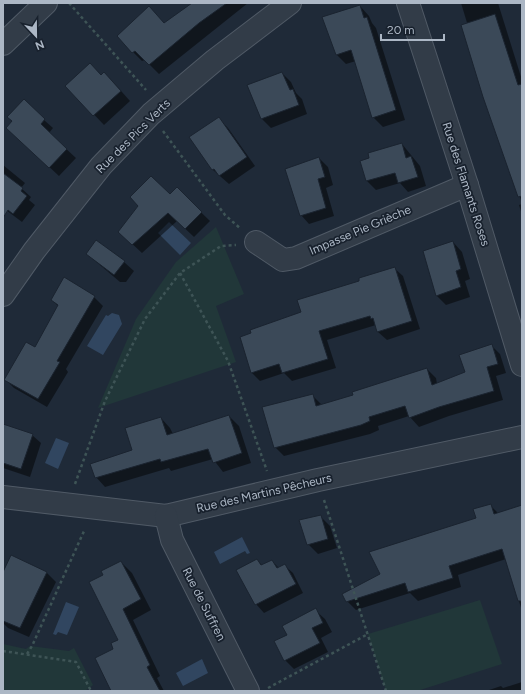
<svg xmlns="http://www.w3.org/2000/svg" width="525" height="694" viewBox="0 0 525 694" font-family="Figtree,sans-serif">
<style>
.green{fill:#213739}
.water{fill:#314660}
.shadow{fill:#0007}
.building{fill:#3b4958;stroke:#1a232f}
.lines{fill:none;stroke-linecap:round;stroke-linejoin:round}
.minor-casing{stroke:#505a66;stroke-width:24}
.path{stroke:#3e5456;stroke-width:2.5;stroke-dasharray:3 3;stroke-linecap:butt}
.minor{stroke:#323c48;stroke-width:22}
.labels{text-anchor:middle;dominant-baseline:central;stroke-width:3.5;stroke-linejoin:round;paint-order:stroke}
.street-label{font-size:12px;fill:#acb7c5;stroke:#18212d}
</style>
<rect width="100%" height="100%" fill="#1f2a38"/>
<g class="green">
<path d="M216,227L244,294L216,306L236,362L98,408L136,319L176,262Z"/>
<path d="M480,600L502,664L417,691H386L368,634Z"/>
<path d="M3,644L26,649L30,646L69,651L74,648L93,685L85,691H3Z"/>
</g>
<g class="water">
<path d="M169,222L191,243L180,255L158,233Z"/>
<path d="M112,313L119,315L122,324L103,355L87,346L106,315L108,316Z"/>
<path d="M56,438L69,443L58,469L45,463Z"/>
<path d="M242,537L250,553L247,554L245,551L220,564L214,552Z"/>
<path d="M66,602L79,607L67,635L58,632L56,635L53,634Z"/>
<path d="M202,659L208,673L183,686L176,673Z"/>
</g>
<g class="shadow">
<path d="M193,3H248L159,74L145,60L142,61L133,52L165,24Z"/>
<path d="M461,3H498L522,80V215L519,205L522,204Z"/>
<path d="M360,6L369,16L372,23L376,28L405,120L383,127L373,117L356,61L346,64L337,55Z"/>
<path d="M282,73L291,82L296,93L302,99L307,114L271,128L262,119Z"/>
<path d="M102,76L114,83L130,101L104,125L67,86Z"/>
<path d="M219,119L228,128L255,166L229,184L213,170L191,138Z"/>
<path d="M44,120L53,128L49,133L76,158L59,176L16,136Z"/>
<path d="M402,144L420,166L426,186L408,192L400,183L376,190L367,181L361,161Z"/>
<path d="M319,158L328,167L333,185L326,188L334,216L309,224L301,215Z"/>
<path d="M3,165L25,183L21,188L31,197L29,200L35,205L22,222L6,210L3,214Z"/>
<path d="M177,189L210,221L194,237L177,221L142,253L128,240Z"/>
<path d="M453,242L462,252L470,279L465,281L470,297L446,305L436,295Z"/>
<path d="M87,254L124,262L134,271L126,282H120Z"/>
<path d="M394,268L403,276L420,329L387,340L378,332L376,325L327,340L336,368L292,381L284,373L260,381L252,373L302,313L361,282Z"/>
<path d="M94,297L103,306L66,369L68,372L47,407L14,388L5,379L35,348L58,306L52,300Z"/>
<path d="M491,345L500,354L506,373L496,376L503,400L449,416L419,427L409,416L378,426L379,430L370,434L284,456L275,447L312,395L322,405L354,396L427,369L436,378L437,384L466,373Z"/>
<path d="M229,416L239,426L251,463L223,472L213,459L171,471L169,468L105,487L96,477L134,451L161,418L170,428L173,434Z"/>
<path d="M3,425L32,435L41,443L30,477L3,468Z"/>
<path d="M490,505L499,514L522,506V611L506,559L458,575L461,587L418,601L410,593L356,610L347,601L381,574L477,518Z"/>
<path d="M320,516L330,526L337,548L318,554L308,544Z"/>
<path d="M257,560L262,565L272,561L279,568L284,565L293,573L303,593L264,613L256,604Z"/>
<path d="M121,562L132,573L151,610L133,620L160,676L157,678L164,691H116L115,649L120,640L104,576Z"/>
<path d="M46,572L56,582L29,637L8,628L3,623V575Z"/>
<path d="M315,610L325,619L332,632L321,638L328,652L294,669L285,660Z"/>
<path d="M522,682V691H486L501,686L503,688Z"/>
</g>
<g class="building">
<path d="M192,3H227L199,23L149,65L135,51L132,53L117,36L149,6L164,23Z"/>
<path d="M360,5L364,18L367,17L396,110L372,118L351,50L336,55L322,17Z"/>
<path d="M495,14L518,85L522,84V196L518,197L483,97L461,25Z"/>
<path d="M90,63L101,75L104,72L121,91L93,116L65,86Z"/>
<path d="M282,72L290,90L293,89L299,105L261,119L247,85Z"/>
<path d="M24,99L45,119L41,124L67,149L49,168L6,128L12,121L7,117Z"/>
<path d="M219,117L247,157L219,176L214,169L212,170L189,137Z"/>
<path d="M402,143L406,158L411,156L418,177L398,183L395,173L366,181L360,161L369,158L368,153Z"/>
<path d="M319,157L325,177L318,179L326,208L300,216L285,169Z"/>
<path d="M3,173L23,188L21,191L27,196L13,214L8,210L3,218Z"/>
<path d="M151,176L170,194L177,187L202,212L185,229L168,213L132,245L118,232L138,206L130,197Z"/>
<path d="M96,240L125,261L114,275L86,254Z"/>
<path d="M453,241L461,269L456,271L461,287L436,296L423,251Z"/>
<path d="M395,267L412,321L377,332L373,318L371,319L370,316L319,331L328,359L282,373L279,364L251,373L240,337L251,333L250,330L301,312L297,300L359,281V278Z"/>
<path d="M64,277L95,296L57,361L60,362L38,399L4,380L26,342L35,347L58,305L51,300Z"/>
<path d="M492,344L498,364L487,367L494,391L439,407L409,418L405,406L369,417L370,421L361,425L274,448L262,407L313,394L316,406L353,395L352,392L427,368L432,385L465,372L459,355Z"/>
<path d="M229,415L242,453L213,463L208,449L161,462L160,459L95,478L90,464L132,450L125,428L161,417L167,435Z"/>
<path d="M3,424L33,434L21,469L3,463Z"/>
<path d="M491,504L494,514L522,505V601H518L502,549L449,566L453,578L408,592L405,583L346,602L342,594L380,574L369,552L476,518L473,509Z"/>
<path d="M321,515L328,539L307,545L299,520Z"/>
<path d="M11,555L47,572L20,628L3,621V572Z"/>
<path d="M257,559L261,565L272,560L277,568L285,564L296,584L255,605L236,570Z"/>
<path d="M121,561L141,599L123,609L150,665L147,667L160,691H111L95,658L113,649L111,643L118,640L89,582L103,575L101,571Z"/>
<path d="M316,608L323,623L312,628L320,643L284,661L274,641L287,635L282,626Z"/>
</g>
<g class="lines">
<g class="minor-casing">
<g id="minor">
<path d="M408,3L467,185L522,365"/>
<path d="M3,44L46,3"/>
<path d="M256,242L283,260L296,258L467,185"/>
<path d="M3,295L34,251L101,166L151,114L215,60L290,3"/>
<path d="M3,497L166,516L318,480L522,437"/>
<path d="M166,516L172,540L248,691"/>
</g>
</g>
<g class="path">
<path d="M69,3L146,90"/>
<path d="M163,131L225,215L241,229"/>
<path d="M180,273L228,361L267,471"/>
<path d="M75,484L105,401L145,319L180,273L221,246L236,245"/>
<path d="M324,500L386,691"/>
<path d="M3,651L76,662L91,691"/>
<path d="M27,654L32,646L85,529"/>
<path d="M268,688L368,634"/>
</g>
<use href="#minor" class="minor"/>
</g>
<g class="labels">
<g class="street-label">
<text transform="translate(133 136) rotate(-45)">Rue des Pics Verts</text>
<text transform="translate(466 184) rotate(72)">Rue des Flamants Roses</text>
<text transform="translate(360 230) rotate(-23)">Impasse Pie Grièche</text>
<text transform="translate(264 493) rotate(-13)">Rue des Martins Pêcheurs</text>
<text transform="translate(204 604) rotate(63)">Rue de Suffren</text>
</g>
</g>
<rect width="525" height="694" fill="none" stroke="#acb7c5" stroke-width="8"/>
<g transform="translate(36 36) rotate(158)" stroke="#18212d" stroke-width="3" paint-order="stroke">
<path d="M0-3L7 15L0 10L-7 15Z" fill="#acb7c5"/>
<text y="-6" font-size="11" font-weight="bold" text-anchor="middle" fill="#acb7c5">N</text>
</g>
<path d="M381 34v6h63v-6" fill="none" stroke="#acb7c5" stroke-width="2"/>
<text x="387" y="34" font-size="12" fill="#acb7c5" stroke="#18212d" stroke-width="3" paint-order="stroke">20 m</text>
</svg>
